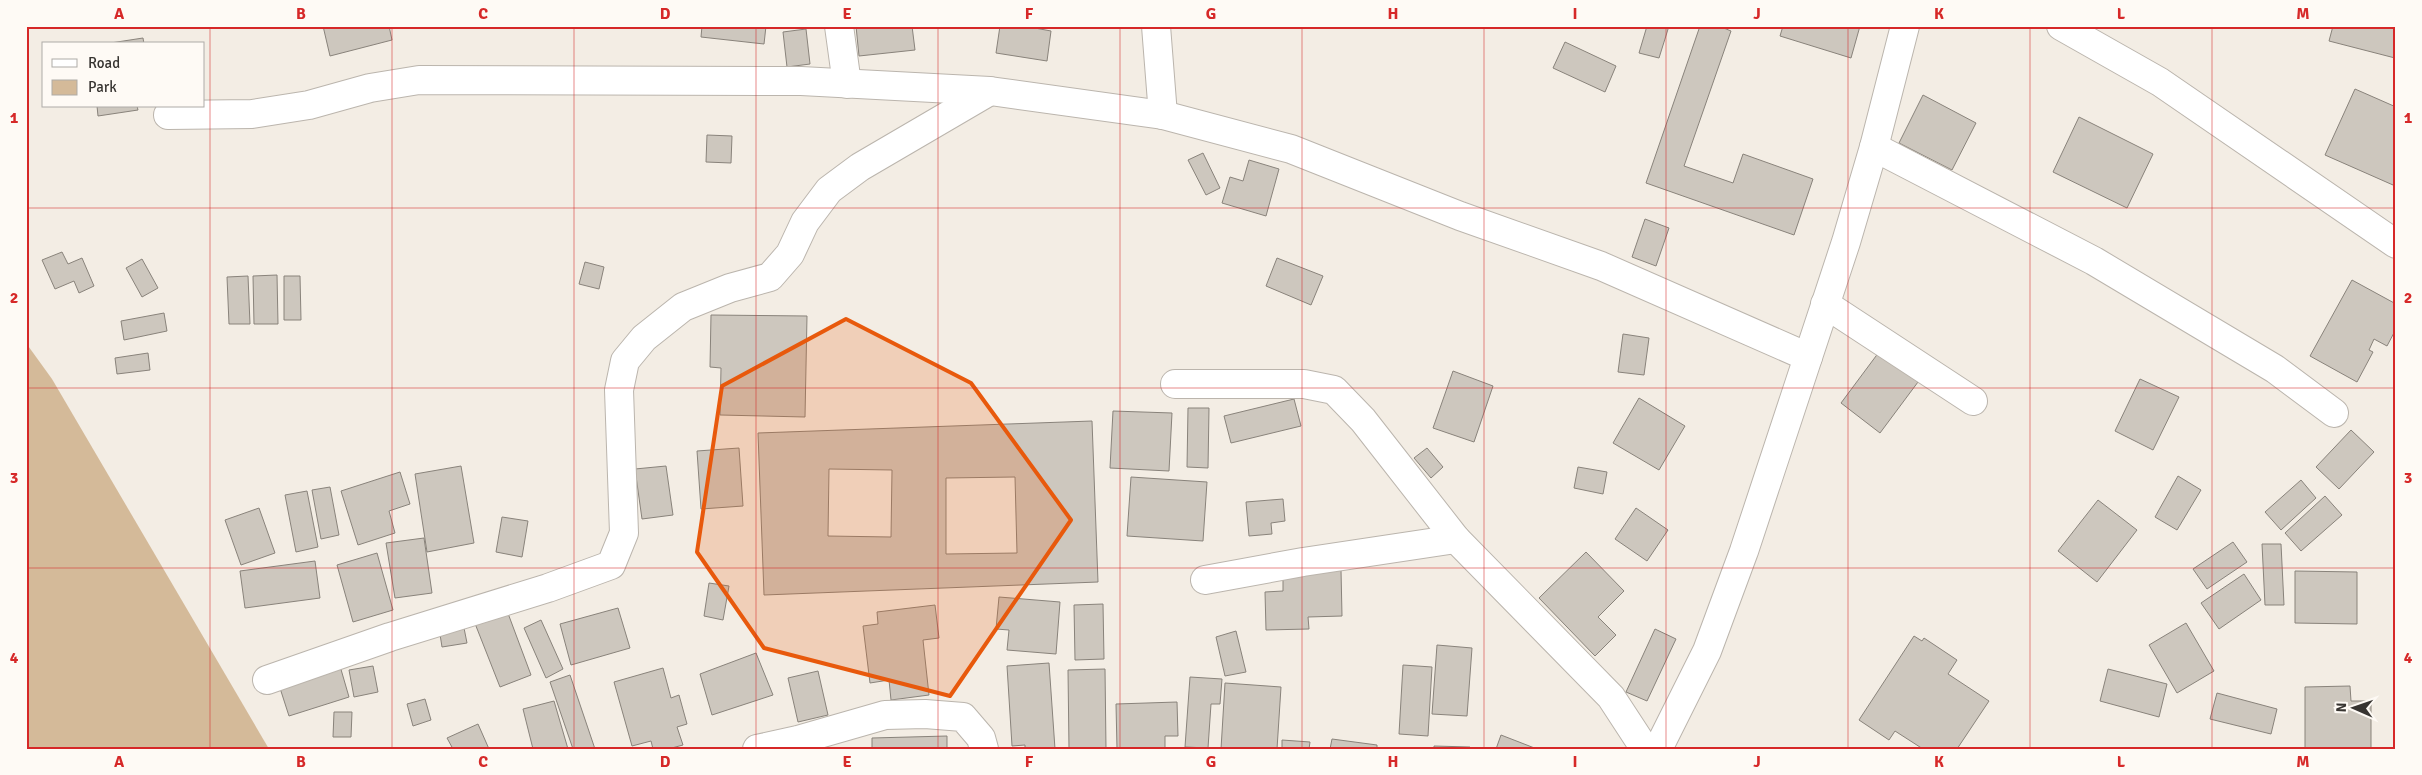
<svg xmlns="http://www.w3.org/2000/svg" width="2422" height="775" viewBox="0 0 2422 775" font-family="Signika,sans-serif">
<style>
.green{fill:#d4ba99}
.building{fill:#cdc7be;stroke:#89837b;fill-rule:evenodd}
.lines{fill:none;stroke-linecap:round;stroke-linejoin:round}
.street-casing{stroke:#bbb5ad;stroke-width:30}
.street{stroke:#fff;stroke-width:28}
.marked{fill:#e8590c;fill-opacity:0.2;stroke:#e8590c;stroke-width:4;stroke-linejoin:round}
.grid{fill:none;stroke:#d62828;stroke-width:1;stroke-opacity:0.55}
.neatline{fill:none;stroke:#d62828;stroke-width:2}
.grid-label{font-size:16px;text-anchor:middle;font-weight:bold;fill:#d62828}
</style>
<rect width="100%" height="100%" fill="#f3ede4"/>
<path class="green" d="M26,343L52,379L269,749H26Z"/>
<g class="building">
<path d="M323,26H389L392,40L330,56Z"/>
<path d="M702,26H766L764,44L701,37Z"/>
<path d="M856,26H912L915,50L859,56Z"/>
<path d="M1000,26H1024L1051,31L1047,61L996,53Z"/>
<path d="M1647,26H1669L1659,58L1639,53Z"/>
<path d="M1700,26H1719L1731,31L1684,166L1733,183L1743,154L1813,179L1794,235L1646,183Z"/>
<path d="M1783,26H1860L1851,58L1780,36Z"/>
<path d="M2333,26H2396L2395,58L2329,41Z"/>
<path d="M806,29L810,64L787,67L783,32Z"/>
<path d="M143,38L144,44H104Z"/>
<path d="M1565,42L1616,66L1605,92L1553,68Z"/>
<path d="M2355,89L2396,107V180L2393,185L2325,155Z"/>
<path d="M1923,95L1976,123L1952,170L1899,143Z"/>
<path d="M97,106H137L138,110L98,116Z"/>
<path d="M2079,117L2153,154L2127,208L2053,172Z"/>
<path d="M707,135L732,136L731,163L706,162Z"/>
<path d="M1203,153L1220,188L1206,195L1188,160Z"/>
<path d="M1249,160L1279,169L1266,216L1222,203L1230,177L1243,181Z"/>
<path d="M1645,219L1669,228L1656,266L1632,257Z"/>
<path d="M62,252L68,264L82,258L94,286L79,293L74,281L55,289L42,260Z"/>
<path d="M1277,258L1323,276L1311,305L1266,286Z"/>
<path d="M142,259L158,288L142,297L126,268Z"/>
<path d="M585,262L604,267L599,289L579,284Z"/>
<path d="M277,275L278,324H254L253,276Z"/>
<path d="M248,276L250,324H229L227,277Z"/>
<path d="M284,276H300L301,320H284Z"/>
<path d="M2352,280L2396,304V329L2387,346L2374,339L2369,350L2373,352L2357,382L2310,356Z"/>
<path d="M164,313L167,331L124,340L121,321Z"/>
<path d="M711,315L807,316L805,417L720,415L721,368L710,367Z"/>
<path d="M1623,334L1649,338L1644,375L1618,372Z"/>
<path d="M1879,352L1918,382L1880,433L1841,403Z"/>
<path d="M148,353L150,370L117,374L115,358Z"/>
<path d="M1453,371L1493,386L1474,442L1433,428Z"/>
<path d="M2140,379L2179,397L2153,450L2115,431Z"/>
<path d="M1639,398L1685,426L1659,470L1613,443Z"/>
<path d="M1294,399L1301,426L1231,443L1224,416Z"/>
<path d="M1188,408H1209L1208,468L1187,467Z"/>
<path d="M1113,411L1172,413L1169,471L1110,468Z"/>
<path d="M1092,421L1098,582L764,595L758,433ZM829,469L892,470L891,537L828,536ZM1015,477L1017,553L946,554V478Z"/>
<path d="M2351,430L2374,452L2339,489L2316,467Z"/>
<path d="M739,448L743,506L701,509L697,451Z"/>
<path d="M1427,448L1443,467L1431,478L1414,458Z"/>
<path d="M461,466L474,543L427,552L415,474Z"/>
<path d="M666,466L673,515L642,519L635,469Z"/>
<path d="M1578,467L1607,472L1603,494L1574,488Z"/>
<path d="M400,472L410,504L389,511L395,533L358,545L341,491Z"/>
<path d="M2178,476L2201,490L2177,530L2155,517Z"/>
<path d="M1131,477L1207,482L1203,541L1127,536Z"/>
<path d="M2301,480L2316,498L2281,530L2265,512Z"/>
<path d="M330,487L339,535L321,539L312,490Z"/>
<path d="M307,491L318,547L296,552L285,495Z"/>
<path d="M2325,496L2342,515L2301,551L2285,533Z"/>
<path d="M1283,499L1285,521L1271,523L1272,534L1249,536L1246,502Z"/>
<path d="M2098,500L2137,530L2097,582L2058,551Z"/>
<path d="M259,508L275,553L241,565L225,520Z"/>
<path d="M1636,508L1668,530L1647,561L1615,539Z"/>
<path d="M502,517L528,521L522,557L496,552Z"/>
<path d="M424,538L432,593L395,598L386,543Z"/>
<path d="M2233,542L2247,562L2207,589L2193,569Z"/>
<path d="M2262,544H2281L2284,605H2265Z"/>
<path d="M1586,552L1624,591L1598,617L1616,635L1595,656L1539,598Z"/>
<path d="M377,553L393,610L353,622L337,565Z"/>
<path d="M315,561L320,598L245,608L240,571Z"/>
<path d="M1341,570L1342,616L1308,617L1309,629L1266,630L1265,592L1283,591V572Z"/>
<path d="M2295,571L2357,572V624L2295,623Z"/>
<path d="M2244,574L2261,600L2219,629L2201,603Z"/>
<path d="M709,583L729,586L723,620L704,616Z"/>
<path d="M999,597L1060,602L1056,654L1007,650L1009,630L996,629Z"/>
<path d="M1103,604L1104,659L1075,660L1074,605Z"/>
<path d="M935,605L939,638L923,640L929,695L891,700L889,680L870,683L863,626L878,624L877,612Z"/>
<path d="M506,608L531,675L500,687L474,621Z"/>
<path d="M618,608L630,648L571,665L560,624Z"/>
<path d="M541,620L563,669L546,678L524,628Z"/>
<path d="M463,623L467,643L442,647L439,628Z"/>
<path d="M2186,623L2214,671L2177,693L2149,645Z"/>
<path d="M1655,629L1676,639L1647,701L1626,692Z"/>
<path d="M1236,631L1246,672L1225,676L1216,637Z"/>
<path d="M1914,636L1922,641L1924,638L1957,660L1948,674L1989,701L1957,749H1923L1895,731L1889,740L1859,720Z"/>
<path d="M1437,645L1472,648L1467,716L1432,714Z"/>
<path d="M756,653L773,695L712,715L700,674Z"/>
<path d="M1049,663L1055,749H1025V745L1012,746L1007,666Z"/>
<path d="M1403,665L1432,667L1428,736L1399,734Z"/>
<path d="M340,666L349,697L289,716L279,685Z"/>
<path d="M373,666L378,692L354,697L349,670Z"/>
<path d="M663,668L671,698L679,695L687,724L677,727L683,745L668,749H653L651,741L632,746L614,682Z"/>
<path d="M1105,669L1106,749H1069L1068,670Z"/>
<path d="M2108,669L2167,684L2159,717L2100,701Z"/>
<path d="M818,671L828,715L798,722L788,678Z"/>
<path d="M570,675L595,749H573L550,682Z"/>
<path d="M1190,677L1222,679L1220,704H1211L1208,748L1185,747Z"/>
<path d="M1225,683L1281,687L1277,749H1221Z"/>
<path d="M2350,686L2351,701H2371V749H2305V687Z"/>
<path d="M2217,693L2277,709L2271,734L2210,719Z"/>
<path d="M425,699L431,720L413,726L407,704Z"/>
<path d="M554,701L568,749H533L523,709Z"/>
<path d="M1177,702L1178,736H1165V749H1117L1116,704Z"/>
<path d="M334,712H352L351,737H333Z"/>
<path d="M478,724L489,749H453L447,738Z"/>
<path d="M1501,735L1537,749H1496Z"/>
<path d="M947,736V749H872V738Z"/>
<path d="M1332,739L1377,745V749H1330Z"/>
<path d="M1282,740L1310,742L1309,749H1282Z"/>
<path d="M1434,746L1470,747V749H1434Z"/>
</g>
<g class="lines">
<g class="street-casing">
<g id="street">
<path d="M839,26L847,84"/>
<path d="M1156,26L1163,115"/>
<path d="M2061,26L2160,82L2396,244"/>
<path d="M168,115L252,114L309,105L370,88L419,80L801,81L990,91L1163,115L1291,149L1460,216L1601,266L1808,357"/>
<path d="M1874,147L2094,261L2275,369L2334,413"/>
<path d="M1825,304L1973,401"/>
<path d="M1175,384H1304L1334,390L1363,420L1456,539L1611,697L1645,749"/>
<path d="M1205,580L1303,562L1456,539"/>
<path d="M267,680L390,637L548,588L611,565L624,533L619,390L625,361L644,338L683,307L730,288L770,277L790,254L805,222L829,190L860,167L990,91"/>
<path d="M757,749L798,740L885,715L925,714L963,717L981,738L984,749"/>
<path d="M1658,749L1707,651L1744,551L1846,242L1874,147L1905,26"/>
</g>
</g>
<use href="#street" class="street"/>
</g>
<path class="marked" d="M846,319L971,383L1071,520L950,696L764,648L697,552L722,386Z"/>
<path class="grid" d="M210,26V749M392,26V749M574,26V749M756,26V749M938,26V749M1120,26V749M1302,26V749M1484,26V749M1666,26V749M1848,26V749M2030,26V749M2212,26V749M26,208H2396M26,388H2396M26,568H2396"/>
<rect width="2422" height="775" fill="none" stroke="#fefaf5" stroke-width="55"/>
<rect x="42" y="42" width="162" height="65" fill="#fefaf5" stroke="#aeaba7"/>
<rect x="52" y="59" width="25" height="8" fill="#ffffff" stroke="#aeaba7"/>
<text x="88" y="68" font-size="15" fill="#373431">Road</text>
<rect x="52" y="80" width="25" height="15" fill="#d4ba99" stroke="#aeaba7"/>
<text x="88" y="92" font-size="15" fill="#373431">Park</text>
<g transform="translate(2354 708) rotate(272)" stroke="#fefaf5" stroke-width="4" paint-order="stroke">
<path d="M0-4L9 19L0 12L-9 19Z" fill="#373431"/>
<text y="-8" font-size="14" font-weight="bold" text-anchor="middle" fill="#373431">N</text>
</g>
<rect x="28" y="28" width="2366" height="720" class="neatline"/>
<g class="grid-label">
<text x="119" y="19">A</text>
<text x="301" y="19">B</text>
<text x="483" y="19">C</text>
<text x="665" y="19">D</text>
<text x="847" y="19">E</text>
<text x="1029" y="19">F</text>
<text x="1211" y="19">G</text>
<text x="1393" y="19">H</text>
<text x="1575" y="19">I</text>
<text x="1757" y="19">J</text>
<text x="1939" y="19">K</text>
<text x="2121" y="19">L</text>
<text x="2303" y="19">M</text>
<text x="14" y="123">1</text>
<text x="2408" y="123">1</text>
<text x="14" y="303">2</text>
<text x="2408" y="303">2</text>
<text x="14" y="483">3</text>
<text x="2408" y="483">3</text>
<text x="14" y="663">4</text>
<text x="2408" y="663">4</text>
<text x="119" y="767">A</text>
<text x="301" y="767">B</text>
<text x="483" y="767">C</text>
<text x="665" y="767">D</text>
<text x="847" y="767">E</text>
<text x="1029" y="767">F</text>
<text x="1211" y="767">G</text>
<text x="1393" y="767">H</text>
<text x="1575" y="767">I</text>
<text x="1757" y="767">J</text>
<text x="1939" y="767">K</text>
<text x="2121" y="767">L</text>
<text x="2303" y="767">M</text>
</g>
</svg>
